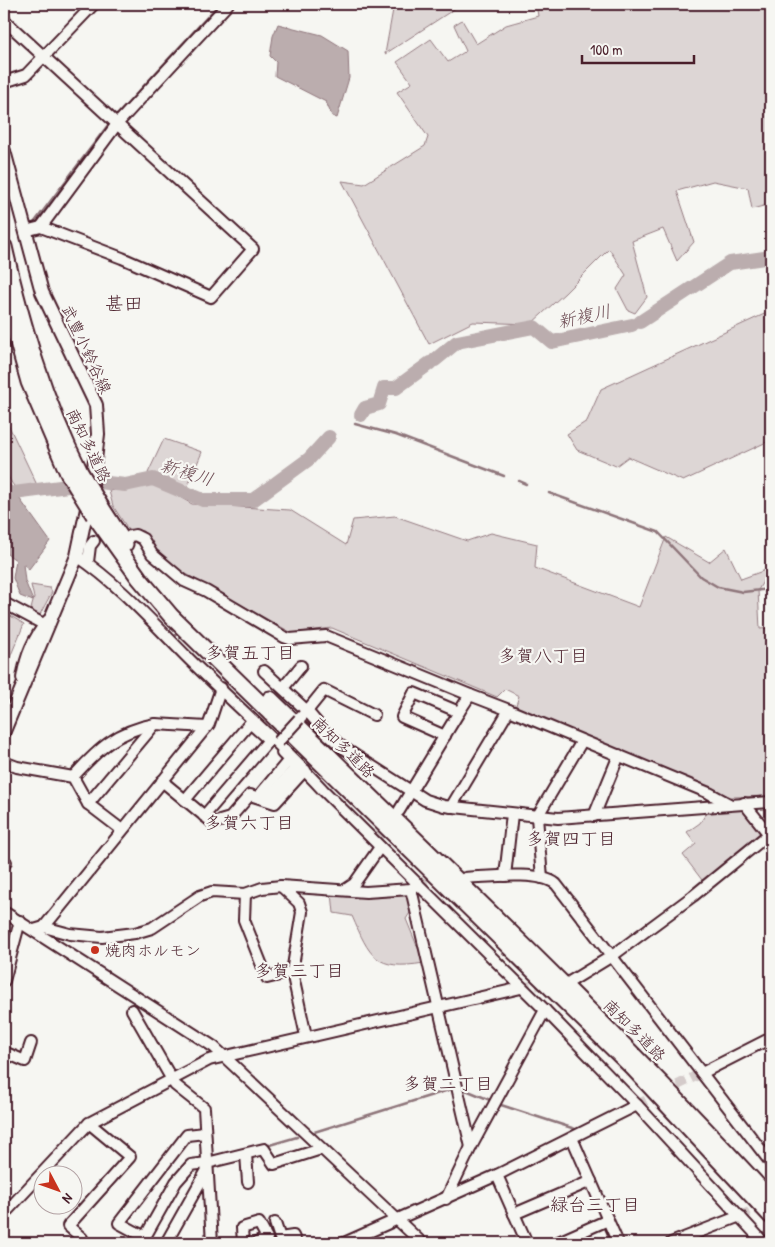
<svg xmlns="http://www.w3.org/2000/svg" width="775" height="1247" viewBox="0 0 775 1247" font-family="'Patrick Hand','Klee One',sans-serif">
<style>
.green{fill:#ddd6d5;stroke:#947a80}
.water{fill:#bbadae;stroke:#8e747a}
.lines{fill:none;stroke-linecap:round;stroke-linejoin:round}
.stream{stroke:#8e747a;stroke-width:2.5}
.river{stroke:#bbadae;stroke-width:14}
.minor-tunnel{stroke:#d4cbca;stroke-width:10;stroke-dasharray:10 5;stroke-linecap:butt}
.minor-casing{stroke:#4a1f2b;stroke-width:14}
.major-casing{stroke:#4a1f2b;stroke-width:16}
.highway-casing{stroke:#4a1f2b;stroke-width:19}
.minor{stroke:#f6f6f2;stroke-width:10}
.major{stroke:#f6f6f2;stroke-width:12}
.highway{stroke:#f6f6f2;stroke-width:15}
.minor-bridge-casing{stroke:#4a1f2b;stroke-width:14;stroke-linecap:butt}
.highway-bridge-casing{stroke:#4a1f2b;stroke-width:19;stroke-linecap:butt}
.minor-bridge{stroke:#f6f6f2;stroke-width:10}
.highway-bridge{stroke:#f6f6f2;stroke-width:15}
.poi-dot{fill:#c8321e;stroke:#f6f6f2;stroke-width:2}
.labels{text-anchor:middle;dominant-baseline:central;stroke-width:4.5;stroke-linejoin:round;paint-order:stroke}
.street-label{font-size:16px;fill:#4a1f2b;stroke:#f6f6f2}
.poi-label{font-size:16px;fill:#4a1f2b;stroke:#f6f6f2;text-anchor:start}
.water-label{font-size:18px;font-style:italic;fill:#6c4a52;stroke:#f6f6f2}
.neighbourhood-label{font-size:18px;fill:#4a1f2b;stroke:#f6f6f2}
.quarter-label{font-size:19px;fill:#4a1f2b;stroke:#f6f6f2}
</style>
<rect width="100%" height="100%" fill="#f6f6f2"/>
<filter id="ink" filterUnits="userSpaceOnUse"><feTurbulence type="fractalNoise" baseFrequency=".02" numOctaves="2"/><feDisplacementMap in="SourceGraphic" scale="10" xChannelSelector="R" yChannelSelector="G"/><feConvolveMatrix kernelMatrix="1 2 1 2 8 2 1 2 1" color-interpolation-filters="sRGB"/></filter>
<g filter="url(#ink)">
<g class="green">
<path d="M394,4H462L385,54Z"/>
<path d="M536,4H581L582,6L604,4H771V204L752,209L748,188L713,181L677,191L694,242L677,261L663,229L632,241L647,297L635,313L628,310L617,289L626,275L609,249L565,293L531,324L473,322L429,344L342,181L364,184L425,146L428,137L397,92L412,83L397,62L431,39L448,62L466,51L454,25L462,20L476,44L506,25L538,16Z"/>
<path d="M771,311V440L683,481L628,457L616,466L577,450L567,434L587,421L601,389Z"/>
<path d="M4,422L8,424L37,485L18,490C0,475 4,446 4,422Z"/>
<path d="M164,439L202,452L187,488L148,473Z"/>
<path d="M153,482L192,504L290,510L346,545L353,520L395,516L467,541L491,533L537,544L535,568L639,607L666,537L709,562L726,548L741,579L771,568L758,590L760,629L771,628V796L731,797L515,708L519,696L505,689L497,697L332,628L292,633L179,570L155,551L143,531L128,529L113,506L109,491Z"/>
<path d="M31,585L50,588L52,592L38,618L33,616L31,609L34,598Z"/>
<path d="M4,612L24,624L5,669H4Z"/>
<path d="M744,803L769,834L705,884L683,855L696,844L687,832L700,823L711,806Z"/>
<path d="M332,893L371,896L408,893L413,908L406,919L424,963C375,971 370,957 352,916L334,913Z"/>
</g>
<g class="water">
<path d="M278,24L322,35L348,51L349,78L337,118L332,116L326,102L275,76L276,62L270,56L273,36Z"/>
<path d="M4,477L50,541L29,569L23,564L25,581L33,601L20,596L13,578L16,560L4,552Z"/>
</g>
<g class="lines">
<g class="stream">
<path d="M116,116L219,4"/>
<path d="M29,224L34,223L108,125"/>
<path d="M355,424L396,435L504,476"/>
<path d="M519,481L526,484"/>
<path d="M549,493L658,532L701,577L718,587L743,592L771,589"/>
<path d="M461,1088L490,1100"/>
<path d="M501,1105L575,1129"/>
<path d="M311,1133L452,1089"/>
<path d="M266,1146L297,1137"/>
</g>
<g class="river">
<path d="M640,322L730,263L771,257"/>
<path d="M435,360L457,342L534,327L552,342L632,325"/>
<path d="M361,415L365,408L379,404L384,388H396L430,363"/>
<path d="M14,493L99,482L125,485L153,479L203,500H253L309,459L329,437"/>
</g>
<g class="minor-tunnel">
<path d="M375,840L390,822"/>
<path d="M418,884L444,880"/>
<path d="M521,988L550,983"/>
<path d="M637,1105L702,1073"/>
<path d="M740,1216L766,1205"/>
</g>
<g class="minor-casing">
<g id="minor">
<path d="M4,20L253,249L211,297L122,258L41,227L25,231"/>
<path d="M4,82L26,75L94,4"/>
<path d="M41,227L117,124L228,4"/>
<path d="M130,536L135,535L143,539L152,554L184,581L206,591L284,637L290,639L326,636L470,695"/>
<path d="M77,556C119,584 151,621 187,657C232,702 280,743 323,790L545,1010L637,1105L764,1243"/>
<path d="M88,562L90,546L94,541"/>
<path d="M4,603L47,626"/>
<path d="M264,671L307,711L324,690L374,715"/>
<path d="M22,678C26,655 33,639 47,621"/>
<path d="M283,688L301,666"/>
<path d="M509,710L709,793L729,804"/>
<path d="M299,719L307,711L325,732L342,747L425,800L444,806L558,818L771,802"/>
<path d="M445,736L402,717L414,693L459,712L470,695L509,710L451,807"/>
<path d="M4,762L17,767L73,777L88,804"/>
<path d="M73,777C98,749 117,731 155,724"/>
<path d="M162,781L213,823L230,818L250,795L275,803L305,770"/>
<path d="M258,797L289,760L282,753"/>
<path d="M185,800L250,723L269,740L204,816"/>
<path d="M267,800L296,767L289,760"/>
<path d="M744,803L771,837"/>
<path d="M399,811L459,712"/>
<path d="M594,816L619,755"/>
<path d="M122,830L88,804L155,724L207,727"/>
<path d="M4,865L6,862"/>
<path d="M505,876L512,814"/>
<path d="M465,878C487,877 539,870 556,884L771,1163"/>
<path d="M542,878L537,817L582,741"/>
<path d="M281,886L299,903L302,912L292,972L306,1036"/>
<path d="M411,889L471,1147"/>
<path d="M345,890L354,884L380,847"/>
<path d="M245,894L244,920L267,978L292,972"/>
<path d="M4,912L214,1047L422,1243"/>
<path d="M44,927L209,724L221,688"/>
<path d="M34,930L44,927L70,934L102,937L135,933L152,928L200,896L212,892L245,894L262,888L281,886L366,892L411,889L418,884"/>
<path d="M4,981L20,921"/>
<path d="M571,981L612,956L693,896L769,834"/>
<path d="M132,1010L175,1085L204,1108L212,1243"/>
<path d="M4,1052L25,1061L31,1043"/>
<path d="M702,1073L771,1038"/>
<path d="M205,1133L187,1135L119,1223L145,1237L176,1182L191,1165L207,1163L264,1149L274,1164L321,1149"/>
<path d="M572,1138L618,1243"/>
<path d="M246,1154L248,1182"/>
<path d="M497,1175L527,1243"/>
<path d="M446,1199L471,1147L545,1010"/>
<path d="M4,1214L89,1123L209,1060L521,988"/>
<path d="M514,1214L591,1181"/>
<path d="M275,1223L280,1238L293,1236L296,1243"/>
<path d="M78,1243L82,1238L68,1226L130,1157L89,1123"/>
<path d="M166,1243L207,1170"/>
<path d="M243,1243L242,1228L259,1223L267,1238L256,1243"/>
<path d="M344,1243L497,1175L637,1105"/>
<path d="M556,1243L608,1220"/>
<path d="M671,1243L740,1216"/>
</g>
</g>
<g class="major-casing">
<path id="major" d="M4,151L42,292L96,405L98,434L92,485L77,556L4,731"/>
</g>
<g class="highway-casing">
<g id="highway">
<path d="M4,247C22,325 44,401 80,472"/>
<path d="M4,293L29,382L68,473"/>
<path d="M101,507L125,544"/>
<path d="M94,515L139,578L171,616L633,1068L771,1216"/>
<path d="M270,699C440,864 611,1025 771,1200"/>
</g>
</g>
<use href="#minor" class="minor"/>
<use href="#major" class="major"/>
<use href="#highway" class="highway"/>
<g class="minor-bridge-casing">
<path id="minor-bridge" d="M278,742L299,719"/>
</g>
<g class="highway-bridge-casing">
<g id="highway-bridge">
<path d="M80,472L101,507"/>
<path d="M68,473L94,515"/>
</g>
</g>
<use href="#minor-bridge" class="minor-bridge"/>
<use href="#highway-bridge" class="highway-bridge"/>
</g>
</g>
<circle class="poi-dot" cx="95" cy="950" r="5"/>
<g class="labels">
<g class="street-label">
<text transform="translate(87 349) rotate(65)">武豊小鈴谷線</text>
<text transform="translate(89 445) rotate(64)">南知多道路</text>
<text transform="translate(344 747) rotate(44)">南知多道路</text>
<text transform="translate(635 1030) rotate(45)">南知多道路</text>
</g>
<g class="poi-label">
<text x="105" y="950">焼肉ホルモン</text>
</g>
<g class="water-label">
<text transform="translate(584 316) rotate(-12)">新複川</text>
<text transform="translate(187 472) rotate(17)">新複川</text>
</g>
<g class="neighbourhood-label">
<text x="250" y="652">多賀五丁目</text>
<text x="543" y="655">多賀八丁目</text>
<text x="249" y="822">多賀六丁目</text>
<text x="571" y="838">多賀四丁目</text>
<text x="299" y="970">多賀三丁目</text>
<text x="448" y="1083">多賀二丁目</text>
<text x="595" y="1204">緑台三丁目</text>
</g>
<g class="quarter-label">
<text x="124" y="303">甚田</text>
</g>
</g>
<rect width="775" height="1247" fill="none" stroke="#f6f6f2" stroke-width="20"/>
<rect x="10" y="10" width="755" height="1227" fill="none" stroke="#4a1f2b" stroke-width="2" filter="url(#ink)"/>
<g transform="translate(58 1190) rotate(131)"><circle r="24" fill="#f6f6f2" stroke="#b1a0a2"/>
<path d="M0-4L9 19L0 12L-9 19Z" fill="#c8321e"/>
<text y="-8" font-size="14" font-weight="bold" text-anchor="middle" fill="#4a1f2b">N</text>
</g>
<path d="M582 55v8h112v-8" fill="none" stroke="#4a1f2b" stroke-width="2.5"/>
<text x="590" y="55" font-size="15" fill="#4a1f2b" stroke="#f6f6f2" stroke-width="4" paint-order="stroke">100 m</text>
</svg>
